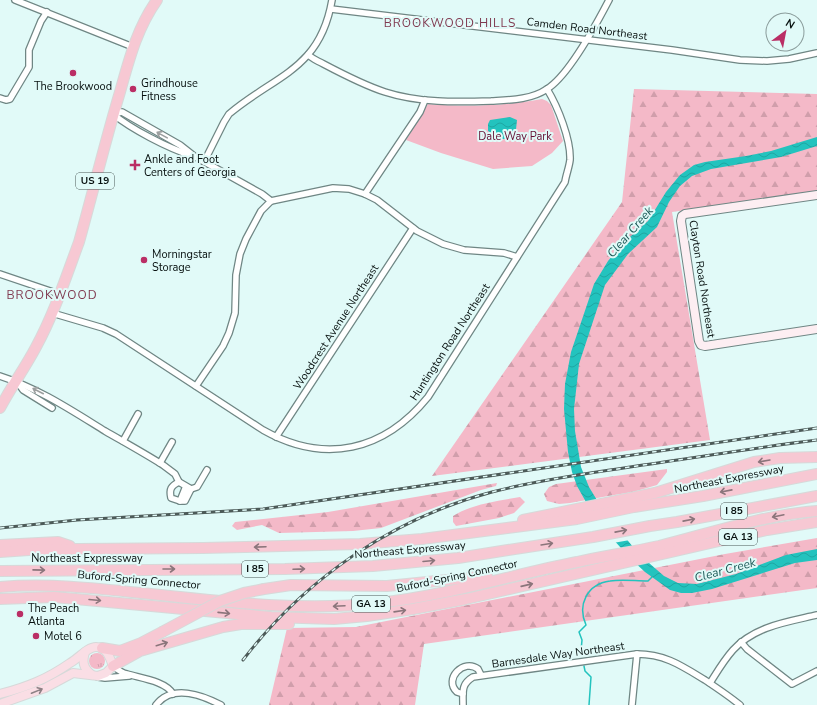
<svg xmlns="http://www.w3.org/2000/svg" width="817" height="705" viewBox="0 0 817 705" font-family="'Nunito Sans',sans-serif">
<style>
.grass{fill:url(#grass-tufts)}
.forest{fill:url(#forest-firs)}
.green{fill:#f4b9c8}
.water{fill:url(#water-waves)}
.pier{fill:#e1faf8}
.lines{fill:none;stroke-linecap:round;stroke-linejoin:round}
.stream{stroke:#23c3be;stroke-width:1.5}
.street-casing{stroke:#6f8684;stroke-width:8}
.secondary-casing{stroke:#6f8684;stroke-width:10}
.primary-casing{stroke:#d7d9d9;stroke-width:10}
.highway-casing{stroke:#d7d9d9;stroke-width:12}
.street{stroke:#fff;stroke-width:5.5}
.secondary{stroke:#fdeef2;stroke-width:8}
.primary{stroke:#fadee5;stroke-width:8}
.highway{stroke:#f7c8d3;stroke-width:10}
.rail-casing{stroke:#4c5a58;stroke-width:3}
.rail{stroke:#e1faf8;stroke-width:1.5;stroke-dasharray:4.5;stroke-linecap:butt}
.highway-bridge-casing{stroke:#d7d9d9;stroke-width:12;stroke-linecap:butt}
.highway-bridge{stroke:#f7c8d3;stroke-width:10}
.oneway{stroke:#9c9f9f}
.oneway2{stroke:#8b757b}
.oneway3{stroke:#8d8185}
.poi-dot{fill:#ba2e65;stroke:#e1faf8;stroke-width:1.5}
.labels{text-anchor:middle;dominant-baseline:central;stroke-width:4;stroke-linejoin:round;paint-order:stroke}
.shield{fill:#e1faf8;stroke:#485655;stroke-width:1}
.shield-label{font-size:10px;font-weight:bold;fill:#07100f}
.street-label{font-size:11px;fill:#07100f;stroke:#e1faf8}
.poi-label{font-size:11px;fill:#07100f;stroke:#e1faf8;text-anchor:start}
.park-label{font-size:11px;fill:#630c31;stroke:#e1faf8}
.neighbourhood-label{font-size:12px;letter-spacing:1px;fill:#803a50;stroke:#e1faf8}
.water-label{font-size:12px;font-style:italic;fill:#1c5856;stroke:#e1faf8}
</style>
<defs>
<pattern id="grass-tufts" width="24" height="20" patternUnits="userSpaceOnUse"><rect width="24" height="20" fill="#f4b9c8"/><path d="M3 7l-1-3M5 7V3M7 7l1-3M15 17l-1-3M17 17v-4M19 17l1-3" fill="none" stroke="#d09eab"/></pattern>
<pattern id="forest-firs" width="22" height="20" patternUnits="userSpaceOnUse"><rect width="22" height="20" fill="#f4b9c8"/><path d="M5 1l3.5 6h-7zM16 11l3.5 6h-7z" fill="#d09eab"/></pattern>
<pattern id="water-waves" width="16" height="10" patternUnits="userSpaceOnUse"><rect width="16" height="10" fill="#23c3be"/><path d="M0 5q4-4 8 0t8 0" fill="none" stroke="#1ea6a2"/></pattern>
</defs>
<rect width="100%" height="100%" fill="#e1faf8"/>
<circle class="grass" cx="97" cy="661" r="8"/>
<g class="forest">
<path d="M634,89L817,94V192L672,212L710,440L432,476L622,202Z"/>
<path d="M667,469V472L657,485L633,492L608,496L570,503L559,504L547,501L544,494L549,487L556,484Z"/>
<path d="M497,483L496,486L481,490L381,528L353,531L279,533L262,525L237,530L232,526L235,522L328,512Z"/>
<path d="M520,497L525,502L514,513L499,518L456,526L453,522V516C472,504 497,501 520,497Z"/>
<path d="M817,538V588L424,644L415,705H269L287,628L356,627L725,554Z"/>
</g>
<path class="green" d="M542,99L547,101L551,105L563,141L552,153L532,166L493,169L441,153L406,140L428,104C467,107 504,106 542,99Z"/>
<g class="water">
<path d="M510,117L517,120L515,139H502L488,131V124L490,120Z"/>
<path d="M817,137V146L781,157L711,169L692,176L680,186L669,202L657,227L628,254L605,285L579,364L574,409L575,431L581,467L589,487L603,510L633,547L649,563L664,576L678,583L697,584L736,574L786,555L817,549V560L795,563L712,589L692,593H681L670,590L645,572L631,559L611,537L586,502L577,486L572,472L568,452L564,409L565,384L571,352L594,284L608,261L622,244L648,221L666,192L680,175L694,165L705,162L746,156L771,151Z"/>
</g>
<path class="pier" d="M584,503L605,509L630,540L613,543Z"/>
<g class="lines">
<g class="stream">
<path d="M581,651L582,640L579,632L586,625C577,605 587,584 610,581C622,579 635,581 648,581L652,577"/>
<path d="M584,666L585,671L591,677L589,705"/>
</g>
<g class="street-casing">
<g id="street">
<path d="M15,0L133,47"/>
<path d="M331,9L672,50L740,60L767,61L789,59L817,53"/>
<path d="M308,55L314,59C337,71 360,84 385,92C419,103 456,102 491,101C509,100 531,100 547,89C568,76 597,23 609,0"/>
<path d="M0,98L6,100L10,99L29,67V50L41,21L47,12"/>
<path d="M113,114L122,112L180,145L194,156L262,194L271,201"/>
<path d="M113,114C131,129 168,148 190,155"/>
<path d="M204,162L224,122L229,114C275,75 320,70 332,0"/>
<path d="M365,194L420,112L425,100"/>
<path d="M0,274L59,294"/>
<path d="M52,313L103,328L116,334L263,430C325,465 384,451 428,397L565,182C566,175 569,168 570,160C571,140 558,107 547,89"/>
<path d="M0,376C38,388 71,410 105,431C124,442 144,453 163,465L175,474L179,482L191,489L185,501H180L186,486"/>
<path d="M18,383L23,390L52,408"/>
<path d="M196,386L223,346L229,333L235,313L236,275L240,254L246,239L261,211L271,201L333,188L349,189L365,194L377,200L417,231L443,244L464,250L504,253L517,257"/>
<path d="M276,437L413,228"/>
<path d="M123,441L138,414"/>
<path d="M160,463L172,442"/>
<path d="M179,482C171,486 169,489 171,498L180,501"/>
<path d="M191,489L197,487L207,470"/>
<path d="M741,642L747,649L792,684L817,671"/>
<path d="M113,666C117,669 121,673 127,674C140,678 166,681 173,694"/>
<path d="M98,677L105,678L129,676"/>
<path d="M710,683C717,672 724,660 733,650C755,626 787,622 817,615"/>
<path d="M463,694L457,692C443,679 464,658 478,669L481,675"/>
<path d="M156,705C172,684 202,695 221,705"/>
<path d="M463,705C463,692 461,684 473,677L637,654C665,654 682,666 705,680C717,688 729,696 740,705"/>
<path d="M632,705L637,654"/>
</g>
</g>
<g class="secondary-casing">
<path id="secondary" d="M817,195L685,214L682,216L681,221L699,341L701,345L705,346L817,329"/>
</g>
<g class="primary-casing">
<g id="primary">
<path d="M85,652C82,662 83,668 92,675"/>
<path d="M0,694C27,687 47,679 70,663C78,659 87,647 96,647C107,647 110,658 113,666L106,673L98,676L73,673L45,688L0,704"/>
</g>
</g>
<g class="highway-casing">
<g id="highway">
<path d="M0,408C11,387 25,368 36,347C54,314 66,277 79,242C93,192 105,142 120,92C129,60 137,28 157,0"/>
<path d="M523,520L655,493L754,462L780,458L817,457"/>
<path d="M0,545L58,542L70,546"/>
<path d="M0,552L29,550L78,549L203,548L360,544L422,539L577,519L634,507L703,496L817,474"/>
<path d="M0,571L285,569L373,566L458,558L508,550L593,537L650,526L677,522L817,496"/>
<path d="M0,587C47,583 94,588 141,593C219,601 299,612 378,603C445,596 511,575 577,562C604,556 632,552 659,546C711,533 763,515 817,511"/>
<path d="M264,589L291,585L387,586L487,576"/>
<path d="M0,599L54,597L271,617L334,619L367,616L413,609L466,599L767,530L817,522"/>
<path d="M102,648L120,651L141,643L162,632"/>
<path d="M113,666L140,651L223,627L241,624H289"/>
</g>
</g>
<use href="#street" class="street"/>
<use href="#secondary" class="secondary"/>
<use href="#primary" class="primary"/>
<use href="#highway" class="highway"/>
<g class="rail-casing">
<g id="rail">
<path d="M0,528L77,520L263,509L817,428"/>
<path d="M243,660C305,579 393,518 492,492C542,479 593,473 643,465C701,457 759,447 817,440"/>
</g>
</g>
<use href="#rail" class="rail"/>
<g class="highway-bridge-casing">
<path id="highway-bridge" d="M162,632L220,601L244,593L264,589"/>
</g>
<use href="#highway-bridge" class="highway-bridge"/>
</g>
<defs><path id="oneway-shaft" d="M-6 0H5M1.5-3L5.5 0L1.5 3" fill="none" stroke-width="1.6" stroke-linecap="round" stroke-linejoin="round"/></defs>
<g class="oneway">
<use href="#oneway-shaft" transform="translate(162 135) rotate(-151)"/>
<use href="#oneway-shaft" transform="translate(38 391) rotate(-153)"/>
</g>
<g class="oneway2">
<use href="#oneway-shaft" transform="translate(764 461) rotate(170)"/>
<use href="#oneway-shaft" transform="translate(726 491) rotate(169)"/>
<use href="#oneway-shaft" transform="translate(778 516) rotate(168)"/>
<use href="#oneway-shaft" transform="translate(689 520) rotate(-11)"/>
<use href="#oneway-shaft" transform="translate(621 531) rotate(-11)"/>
<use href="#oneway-shaft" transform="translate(547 544) rotate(-9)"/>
<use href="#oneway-shaft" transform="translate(260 547) rotate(178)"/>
<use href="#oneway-shaft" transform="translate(429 561) rotate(-5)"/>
<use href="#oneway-shaft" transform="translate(169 569)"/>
<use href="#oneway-shaft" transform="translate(299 569) rotate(-2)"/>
<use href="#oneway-shaft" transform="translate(39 570) rotate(1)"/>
<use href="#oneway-shaft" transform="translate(527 585) rotate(-13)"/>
<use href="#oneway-shaft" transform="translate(95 600) rotate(5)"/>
<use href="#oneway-shaft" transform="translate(339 606) rotate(177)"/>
<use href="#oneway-shaft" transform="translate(400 611) rotate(-8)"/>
<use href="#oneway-shaft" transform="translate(224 613) rotate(6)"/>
<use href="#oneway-shaft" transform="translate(162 644) rotate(-17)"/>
</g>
<use class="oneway3" href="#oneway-shaft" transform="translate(37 691) rotate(-22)"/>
<g class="poi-dot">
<circle cx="73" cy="73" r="4"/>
<circle cx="133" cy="89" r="4"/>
<path d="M133 159h4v4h4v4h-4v4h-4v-4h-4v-4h4z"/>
<circle cx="144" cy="260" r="4"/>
<circle cx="20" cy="614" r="4"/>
<circle cx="36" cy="636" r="4"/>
</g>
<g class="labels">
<g class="shield">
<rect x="76" y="173" width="38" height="16" rx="3"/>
<rect x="721" y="503" width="26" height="16" rx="3"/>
<rect x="719" y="529" width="38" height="16" rx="3"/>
<rect x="242" y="561" width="26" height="16" rx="3"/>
<rect x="352" y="596" width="38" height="16" rx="3"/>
</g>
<g class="shield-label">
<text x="95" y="181">US 19</text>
<text x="734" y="511">I 85</text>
<text x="738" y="537">GA 13</text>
<text x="255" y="569">I 85</text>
<text x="371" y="604">GA 13</text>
</g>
<g class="street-label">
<text transform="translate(587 29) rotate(7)">Camden Road Northeast</text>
<text transform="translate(702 279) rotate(81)">Clayton Road Northeast</text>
<text transform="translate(336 327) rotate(-57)">Woodcrest Avenue Northeast</text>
<text transform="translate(450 342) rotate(-57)">Huntington Road Northeast</text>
<text transform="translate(729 479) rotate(-11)">Northeast Expressway</text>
<text transform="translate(410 550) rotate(-5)">Northeast Expressway</text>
<text x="87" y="558">Northeast Expressway</text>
<text transform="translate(457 576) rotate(-12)">Buford-Spring Connector</text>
<text transform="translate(139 580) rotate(5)">Buford-Spring Connector</text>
<text transform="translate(558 655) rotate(-8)">Barnesdale Way Northeast</text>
</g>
<g class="poi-label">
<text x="141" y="83">Grindhouse<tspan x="141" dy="13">Fitness</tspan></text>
<text x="73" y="86" text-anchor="middle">The Brookwood</text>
<text x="144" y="159">Ankle and Foot<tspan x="144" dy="13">Centers of Georgia</tspan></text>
<text x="152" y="254">Morningstar<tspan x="152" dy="13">Storage</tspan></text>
<text x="28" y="608">The Peach<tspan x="28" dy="13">Atlanta</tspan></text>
<text x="44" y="636">Motel 6</text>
</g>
<g class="park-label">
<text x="515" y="136">Dale Way Park</text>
</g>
<g class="neighbourhood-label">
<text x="450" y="23">BROOKWOOD HILLS</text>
<text x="52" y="295">BROOKWOOD</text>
</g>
<g class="water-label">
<text transform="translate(630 232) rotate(-49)">Clear Creek</text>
<text transform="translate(725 570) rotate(-15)">Clear Creek</text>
</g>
</g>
<g transform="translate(785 32) rotate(32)"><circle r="19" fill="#e1faf8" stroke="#8a9c9b"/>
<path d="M0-3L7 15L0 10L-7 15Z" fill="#ba2e65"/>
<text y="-6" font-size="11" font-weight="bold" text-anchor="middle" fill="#07100f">N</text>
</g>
</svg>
